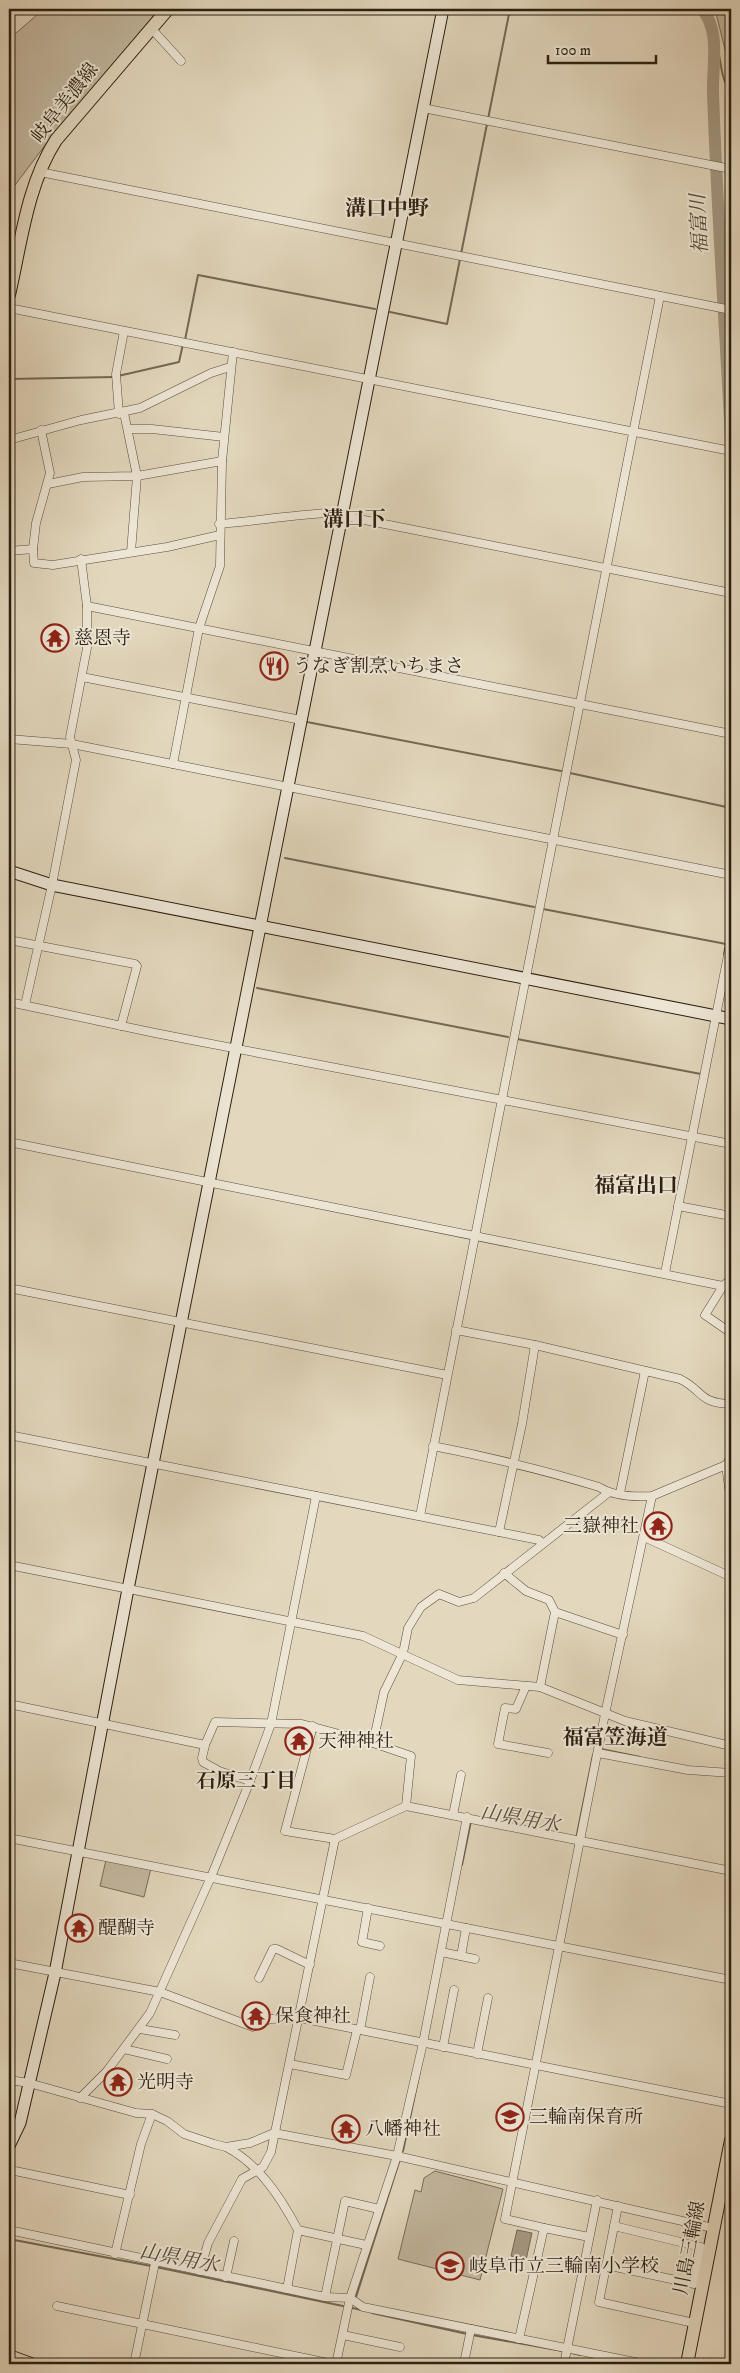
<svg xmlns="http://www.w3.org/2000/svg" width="740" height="2373" viewBox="0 0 740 2373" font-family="'IM FELL DW Pica','Noto Serif JP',serif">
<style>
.green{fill:#c4b9a1;stroke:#786c59}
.water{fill:#a49983;stroke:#746855}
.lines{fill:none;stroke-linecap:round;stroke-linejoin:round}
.stream{stroke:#746855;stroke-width:2}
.river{stroke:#a49983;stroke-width:12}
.street-casing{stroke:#594d3c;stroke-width:9}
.secondary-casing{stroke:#2b1f11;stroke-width:13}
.primary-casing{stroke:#2b1f11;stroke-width:14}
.street{stroke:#ede6d5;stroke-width:8}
.secondary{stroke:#ede6d5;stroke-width:11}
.primary{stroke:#e3d8be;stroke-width:12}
.labels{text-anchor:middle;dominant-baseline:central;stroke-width:4;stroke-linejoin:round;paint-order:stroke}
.street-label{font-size:19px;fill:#2b1f11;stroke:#ede6d5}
.poi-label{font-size:19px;fill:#2b1f11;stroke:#ede6d5;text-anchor:start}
.water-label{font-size:20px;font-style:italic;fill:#554a39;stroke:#ede6d5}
.neighbourhood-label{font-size:20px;font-weight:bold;fill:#2b1f11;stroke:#ede6d5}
.quarter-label{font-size:21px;font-weight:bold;fill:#2b1f11;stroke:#ede6d5}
</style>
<rect width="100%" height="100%" fill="#e3d8be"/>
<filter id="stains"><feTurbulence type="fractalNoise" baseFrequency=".004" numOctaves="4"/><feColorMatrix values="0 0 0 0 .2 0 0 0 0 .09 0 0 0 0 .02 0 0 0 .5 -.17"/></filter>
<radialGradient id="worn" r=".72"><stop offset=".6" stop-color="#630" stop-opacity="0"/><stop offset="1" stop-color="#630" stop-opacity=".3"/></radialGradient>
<g class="green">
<path d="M44,9H159L43,148L9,193V39Z"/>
<path d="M715,9H731V74Z"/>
<path d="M106,1860L151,1868L144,1897L100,1886Z"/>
<path d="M435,2171L503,2189L480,2280L398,2259L415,2190L421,2192L424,2178Z"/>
</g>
<path class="water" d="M517,2230L532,2233L526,2260L511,2256Z"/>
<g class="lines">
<g class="stream">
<path d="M714,40C723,56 718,77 731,91"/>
<path d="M488,119L510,9"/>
<path d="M461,254L487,124"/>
<path d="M390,312L447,324L460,259"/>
<path d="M185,340L198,275L375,309"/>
<path d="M118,376L179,362L183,344"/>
<path d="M9,379L114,377"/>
<path d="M307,722L561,771"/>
<path d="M570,773L731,808"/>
<path d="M285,858L534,907"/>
<path d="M543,909L726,944L731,919"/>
<path d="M724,954L726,944"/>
<path d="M257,988L508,1037"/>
<path d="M517,1039L701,1074"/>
<path d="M601,1749L640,1757"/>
<path d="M576,1839L593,1755"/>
<path d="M462,1865L471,1821"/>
<path d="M403,2151L420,2071"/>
<path d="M9,2239L151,2266"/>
<path d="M156,2267L343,2306"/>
<path d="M356,2297L400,2159"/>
<path d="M352,2308L362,2310"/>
<path d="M372,2313L467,2334"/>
<path d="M472,2335L563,2351"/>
<path d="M568,2352L580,2355"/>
</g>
<path class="river" d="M702,9C721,31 712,67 713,93C717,209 725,324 731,439"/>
<g class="street-casing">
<g id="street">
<path d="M151,28L181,61"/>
<path d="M423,108L731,169"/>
<path d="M40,172L731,310"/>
<path d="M9,308L731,451"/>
<path d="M124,413L137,476L131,552"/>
<path d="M119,414L116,374L124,331"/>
<path d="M128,429H152L224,437"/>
<path d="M9,440L81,420L140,408L211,373L230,367"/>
<path d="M48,484L83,477L137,476L222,461"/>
<path d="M219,524C256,521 292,515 329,513L731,593"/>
<path d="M33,549L36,523L50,473L41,430"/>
<path d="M9,551L33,549L34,563L53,565L167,547L220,535"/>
<path d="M87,606L731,734"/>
<path d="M82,677L301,720"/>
<path d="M9,739L72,744L731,875"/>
<path d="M173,764L199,628L220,566L222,461L233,352"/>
<path d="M9,940L135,964L137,966L121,1026"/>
<path d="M9,1002L155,1033L731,1144"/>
<path d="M25,1005L52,885L76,760L70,737L87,648V606L81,559"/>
<path d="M9,1142L723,1286"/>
<path d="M678,1206L731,1216"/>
<path d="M665,1273L731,940"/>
<path d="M731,1279L723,1286L705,1315L731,1333"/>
<path d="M9,1288L447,1375"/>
<path d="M456,1330L535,1345L680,1379C704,1391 698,1403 731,1404"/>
<path d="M9,1435L539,1540L542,1543"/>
<path d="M433,1446C489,1457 544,1470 599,1487C613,1496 636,1497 652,1496L726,1465L731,1457"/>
<path d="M726,1465L731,1503"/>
<path d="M620,1493L645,1371"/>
<path d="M420,1516L660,296"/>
<path d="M499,1532L522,1424L535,1345"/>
<path d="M644,1537L727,1575H731"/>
<path d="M9,1565L363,1636L458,1680L540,1687L625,1721L731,1746"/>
<path d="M504,1573L526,1591L549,1600L555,1612L623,1635"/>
<path d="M526,1686L516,1709L505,1708L498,1744L548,1753"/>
<path d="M540,1687L555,1612"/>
<path d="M9,1704L205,1745"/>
<path d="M313,1726L285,1831L335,1839"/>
<path d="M373,1743L411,1756L406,1806"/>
<path d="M598,1753L688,1770L731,1773"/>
<path d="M250,1781L219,1771L203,1762L202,1758L205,1745L215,1722L302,1724L373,1743L384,1692L403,1653L408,1628L421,1607L439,1594L459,1602L474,1598L608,1493"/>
<path d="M453,1815L461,1775"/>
<path d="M9,1838L731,1980"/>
<path d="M368,1908L362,1942L380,1946"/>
<path d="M446,1953L475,1959"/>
<path d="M461,1956L466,1928"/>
<path d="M9,1963L160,1992L253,2027L270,2019L300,2018L731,2104"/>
<path d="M259,1978L273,1949H277L310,1965"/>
<path d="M140,2029L175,2035"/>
<path d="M360,2030L370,1977"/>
<path d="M443,2047L454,1990"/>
<path d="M124,2049L167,2059"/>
<path d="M477,2054L488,1998"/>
<path d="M290,2064L346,2075L357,2030"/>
<path d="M9,2080L29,2083L136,2113L152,2114L167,2121L184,2134L214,2144L226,2147L250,2143L274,2133L397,2156L713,2228"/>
<path d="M80,2098L107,2071L150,2013L211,1877L250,1781L271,1724L316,1496"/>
<path d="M226,2147C259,2164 281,2198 298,2230L366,2245"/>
<path d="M9,2173L15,2171L130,2195"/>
<path d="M618,2206L599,2302L694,2323"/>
<path d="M544,2228L589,2237"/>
<path d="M9,2230L325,2297L350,2298L363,2307L645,2364"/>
<path d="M115,2254L141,2144L152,2114"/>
<path d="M606,2265L694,2284L701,2247L614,2226"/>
<path d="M200,2271L208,2243L242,2179L263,2167L271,2152L335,1839L406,1806L731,1871"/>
<path d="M226,2277L234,2241"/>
<path d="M287,2289L298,2230"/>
<path d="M325,2297L345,2201L379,2209"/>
<path d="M57,2306L333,2364"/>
<path d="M343,2335L400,2347"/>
<path d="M519,2339L544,2228L505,2219L605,1714L652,1496"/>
<path d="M464,2363L471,2329"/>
<path d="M134,2364L155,2263"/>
<path d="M336,2364L350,2298L397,2156L423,2043L467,1817"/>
<path d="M564,2364L597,2200"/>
</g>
</g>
<g class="secondary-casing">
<g id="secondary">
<path d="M9,871L52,885L731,1019"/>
<path d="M9,2146L20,2123L55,1973L128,1589L443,9"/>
</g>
</g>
<g class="primary-casing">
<g id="primary">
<path d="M9,295C21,243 27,185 56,140L168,9"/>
<path d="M9,2356L31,2364"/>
<path d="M687,2364L731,2140"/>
</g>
</g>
<use href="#street" class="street"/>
<use href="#secondary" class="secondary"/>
<use href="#primary" class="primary"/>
</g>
<defs>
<g id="temple-ring" transform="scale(1.4375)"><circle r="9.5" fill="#ede6d5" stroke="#8f2418" stroke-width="1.5"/><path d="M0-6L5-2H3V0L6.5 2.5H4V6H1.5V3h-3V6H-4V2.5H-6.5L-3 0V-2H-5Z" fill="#8f2418"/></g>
<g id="restaurant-ring" transform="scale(1.4375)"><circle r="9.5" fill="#ede6d5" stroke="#8f2418" stroke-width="1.5"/><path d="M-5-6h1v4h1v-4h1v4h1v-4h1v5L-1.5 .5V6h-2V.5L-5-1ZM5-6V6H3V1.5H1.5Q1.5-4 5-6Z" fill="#8f2418"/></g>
<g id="school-ring" transform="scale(1.4375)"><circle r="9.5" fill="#ede6d5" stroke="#8f2418" stroke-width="1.5"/><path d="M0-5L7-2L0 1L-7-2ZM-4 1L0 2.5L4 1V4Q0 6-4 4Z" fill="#8f2418"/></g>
</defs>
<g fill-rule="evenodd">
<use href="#temple-ring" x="55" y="638"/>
<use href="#restaurant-ring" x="274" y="666"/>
<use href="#temple-ring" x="658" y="1526"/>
<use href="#temple-ring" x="299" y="1741"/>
<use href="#temple-ring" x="79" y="1928"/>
<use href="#temple-ring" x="256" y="2016"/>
<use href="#temple-ring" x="118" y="2082"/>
<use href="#school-ring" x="510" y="2117"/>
<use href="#temple-ring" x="346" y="2129"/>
<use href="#school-ring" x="450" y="2266"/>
</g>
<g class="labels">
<g class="street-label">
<text transform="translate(65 103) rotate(-52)">岐阜美濃線</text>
<text transform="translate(690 2248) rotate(-79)">川島三輪線</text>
</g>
<g class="poi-label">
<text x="74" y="638">慈恩寺</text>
<text x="293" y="666">うなぎ割烹いちまさ</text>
<text x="639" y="1526" text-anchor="end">三嶽神社</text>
<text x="318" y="1741">天神神社</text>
<text x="98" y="1928">醍醐寺</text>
<text x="275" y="2016">保食神社</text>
<text x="137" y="2082">光明寺</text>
<text x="529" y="2117">三輪南保育所</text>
<text x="365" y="2129">八幡神社</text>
<text x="469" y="2266">岐阜市立三輪南小学校</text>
</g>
<g class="water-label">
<text transform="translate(700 224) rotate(-93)">福富川</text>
<text transform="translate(520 1819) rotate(10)">山県用水</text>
<text transform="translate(179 2259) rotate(11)">山県用水</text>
</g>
<g class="neighbourhood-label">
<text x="246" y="1781">石原三丁目</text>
</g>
<g class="quarter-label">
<text x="387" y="209">溝口中野</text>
<text x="354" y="520">溝口下</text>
<text x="636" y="1186">福富出口</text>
<text x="615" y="1738">福富笠海道</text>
</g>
</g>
<rect width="740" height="2373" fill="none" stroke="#e3d8be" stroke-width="30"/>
<rect x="10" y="10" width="720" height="2353" fill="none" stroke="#2b1f11" stroke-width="2.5"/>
<rect x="15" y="15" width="710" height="2343" fill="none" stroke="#2b1f11"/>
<path d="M548 55v8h108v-8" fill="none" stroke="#2b1f11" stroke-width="2.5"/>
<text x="555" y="55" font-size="15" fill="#2b1f11" stroke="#ede6d5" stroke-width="4" paint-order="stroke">100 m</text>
<rect width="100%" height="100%" filter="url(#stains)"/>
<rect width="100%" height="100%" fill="url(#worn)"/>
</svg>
